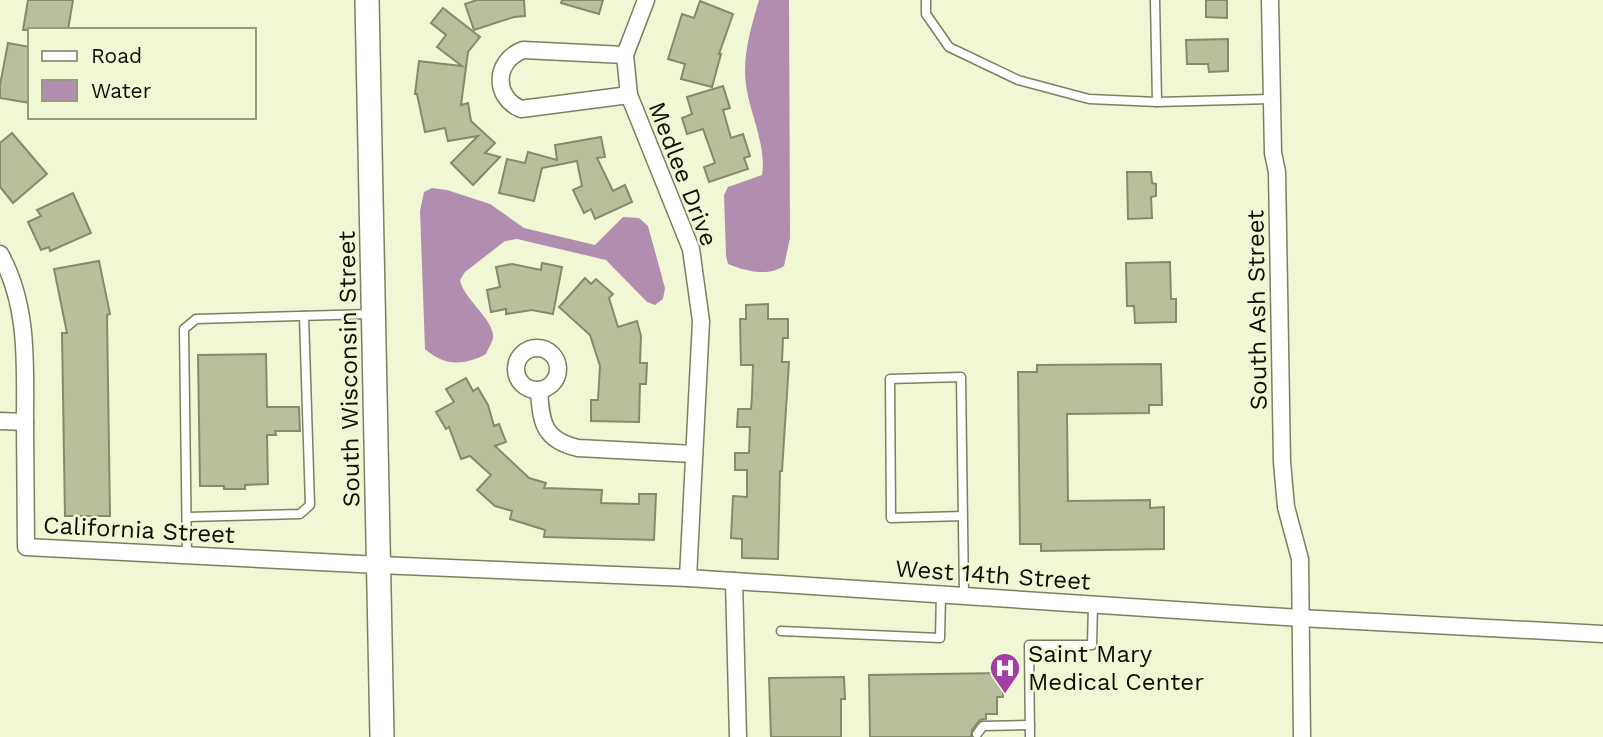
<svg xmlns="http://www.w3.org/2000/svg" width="1603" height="737" viewBox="0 0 1603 737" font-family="'Work Sans',sans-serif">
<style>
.water{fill:#b18eb0}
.building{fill:#b9be9d;stroke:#858a6a;stroke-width:2}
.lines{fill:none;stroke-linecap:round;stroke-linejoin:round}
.lane-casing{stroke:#7b8060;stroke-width:11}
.street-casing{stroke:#7b8060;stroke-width:19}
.secondary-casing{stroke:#7b8060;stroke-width:26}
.lane{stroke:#fff;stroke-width:8}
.street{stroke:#fff;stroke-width:16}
.secondary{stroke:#fff;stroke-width:23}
.labels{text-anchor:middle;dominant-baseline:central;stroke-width:5;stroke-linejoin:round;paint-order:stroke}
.street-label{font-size:24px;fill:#0e0f04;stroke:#f1f7d4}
.poi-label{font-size:24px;fill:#0e0f04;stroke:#f1f7d4;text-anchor:start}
</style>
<rect width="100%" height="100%" fill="#f1f7d4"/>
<g class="water">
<path d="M759,0H789L790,238L784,266C768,277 745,271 728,264L726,256L724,195L728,187L762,175C767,147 750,114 746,85C742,57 751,27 759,0Z"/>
<path d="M432,188L447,190L490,204L524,228L595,245L623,217L639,218L648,226L665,288L663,299L655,305L647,302L606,260L517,239L505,241L465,272L460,280C464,300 495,320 493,338C492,343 488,349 486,354C464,366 444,366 425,349L420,211L424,192Z"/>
</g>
<g class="building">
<path d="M28,0H73L68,30H23Z"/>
<path d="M477,0H524L525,16L514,17L474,30L465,4Z"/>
<path d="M562,0H603L599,14L561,3Z"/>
<path d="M1206,0H1227V18L1206,17Z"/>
<path d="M700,1L733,14L719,54H721L712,87L681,79L685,64L668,59L682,14L694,18Z"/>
<path d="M443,8L480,37L468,52L461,105L468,103L471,121L495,143L485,153L500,157L473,185L451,163L478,136L448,141L445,128L425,132L417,94H415L419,61L462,66L437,47L446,35L431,23Z"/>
<path d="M1228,39V71L1209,72L1208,64H1187L1186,40Z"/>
<path d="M8,43L30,47V103L0,98V85Z"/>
<path d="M723,86L730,108L723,110L731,138L743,134L750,156L744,158L748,169L709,182L704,167L715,163L703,129L687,134L682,118L692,114L687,97Z"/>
<path d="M12,133L47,174L13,203L0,187V143Z"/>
<path d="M601,137L605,157L597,158L613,191L625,185L632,202L595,219L591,209L584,213L573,190L582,186L577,161L542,168L534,201L499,193L507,159L525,163L528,152L557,160L555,145Z"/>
<path d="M1127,172H1151L1152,183L1156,184V196L1151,197L1152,218L1128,219Z"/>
<path d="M73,193L91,233L50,251L49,247L41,250L28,222L41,216L37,210Z"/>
<path d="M99,261L110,314L107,315L110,516H65L62,333H67L54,269Z"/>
<path d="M1170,262L1171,299H1176V322L1135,323L1134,306H1127L1126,263Z"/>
<path d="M542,263L562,267L553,314L532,310L506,314V309L491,312L487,290L500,287L496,267L512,264L541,270Z"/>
<path d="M585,278L591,284L596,279L613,294L609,298L618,327L637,321L641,336L640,363H647L646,384H640L639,422L591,421V400H598L600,366L590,335L559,307Z"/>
<path d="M768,304V319H788V338H783L782,362H789L782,471H780L778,559L742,558V539L731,538L733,496L747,497V470H735V453H749L750,427H737L738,409H751L752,396L753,365H741L740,319H746V305Z"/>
<path d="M266,354L267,407H299L300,431H275L276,435H267L268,484L245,485V489H224V486H200L198,355Z"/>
<path d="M1161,364L1162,405H1149V413L1067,414L1068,501L1150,500V508L1164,507V549L1041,551V544H1020L1018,372H1037V365Z"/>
<path d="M466,378L473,391L478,388L488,405L494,426L499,424L506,442L495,446L529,478L546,483L544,488L602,490L601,503L639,504V494H656L654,540L544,537L545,530L510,519L512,511L495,506L477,490L491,475L470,456L461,459L449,427L446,429L436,412L454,402L446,389Z"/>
<path d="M1002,673L1003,697H997V714H986V719L980,720L972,730L971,737H870L869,675Z"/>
<path d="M844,677L845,699H841V737H771L769,678Z"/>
</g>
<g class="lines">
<g class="lane-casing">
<g id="lane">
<path d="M926,0V14L949,47L1018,80L1089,99L1157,102L1271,99"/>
<path d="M1155,0L1157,102"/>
<path d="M963,516L891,518L890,379L961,377L964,596"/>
<path d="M187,517L300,514L310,505L304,316"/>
<path d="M187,556L184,329L196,319L371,314"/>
<path d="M781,631L940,638L941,594"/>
<path d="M977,734L983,726L1030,725"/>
<path d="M1030,737L1029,645H1092L1093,604"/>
</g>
</g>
<g class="street-casing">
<g id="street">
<path d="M646,0L625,55L629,95L691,249L701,321L688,578"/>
<path d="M1270,0L1273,153L1277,172L1282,462L1286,507L1300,559L1302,737"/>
<path d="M625,55L523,50C494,61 493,97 521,109L629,95"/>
<path d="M0,254C29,306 25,365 25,423C25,464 26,506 26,547L379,565L688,578L1300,618L1603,634"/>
<circle cx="537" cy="369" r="21"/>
<path d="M539,390C541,422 543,440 578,448L694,454"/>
<path d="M0,421L25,422"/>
<path d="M734,581L738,737"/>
</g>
</g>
<g class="secondary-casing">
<path id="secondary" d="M367,0L382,737"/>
</g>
<use href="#lane" class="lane"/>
<use href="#street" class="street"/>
<use href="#secondary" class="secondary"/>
</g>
<defs>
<g id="hospital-pin" transform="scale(1.575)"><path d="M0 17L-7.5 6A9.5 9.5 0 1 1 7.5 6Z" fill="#a33fa4" stroke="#f1f7d4"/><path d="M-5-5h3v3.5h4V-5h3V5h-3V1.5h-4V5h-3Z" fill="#fff"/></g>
</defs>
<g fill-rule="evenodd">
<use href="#hospital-pin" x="1005" y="668"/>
</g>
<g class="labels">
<g class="street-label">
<text transform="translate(683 174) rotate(69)">Medlee Drive</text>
<text transform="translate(1257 310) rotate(-91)">South Ash Street</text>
<text transform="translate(349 369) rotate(-91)">South Wisconsin Street</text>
<text transform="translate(139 530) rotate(3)">California Street</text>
<text transform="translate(993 575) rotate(4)">West 14th Street</text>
</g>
<g class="poi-label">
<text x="1028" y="654">Saint Mary<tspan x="1028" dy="28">Medical Center</tspan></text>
</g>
</g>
<rect x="28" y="28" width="228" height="91" fill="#f1f7d4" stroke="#969a81" stroke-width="2"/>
<rect x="42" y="51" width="35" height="10" fill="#ffffff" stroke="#969a81" stroke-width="2"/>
<text x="91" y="63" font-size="21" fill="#0e0f04">Road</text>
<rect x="42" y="80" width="35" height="21" fill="#b18eb0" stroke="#969a81" stroke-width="2"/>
<text x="91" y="98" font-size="21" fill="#0e0f04">Water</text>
</svg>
